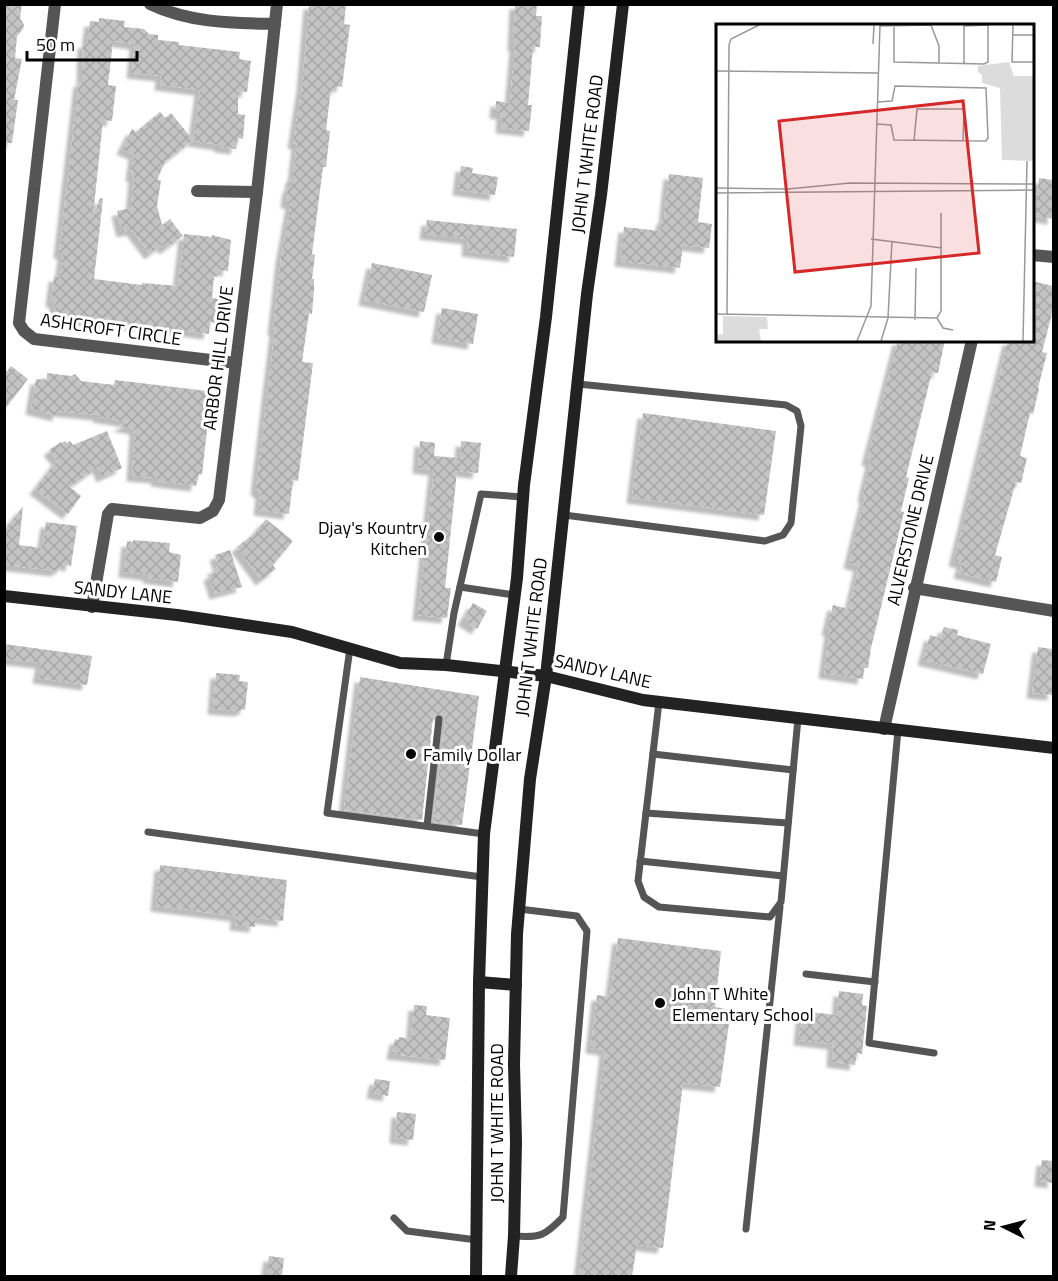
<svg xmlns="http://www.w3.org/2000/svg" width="1058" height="1281" viewBox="0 0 1058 1281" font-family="'Titillium Web',sans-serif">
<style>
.building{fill:url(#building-cross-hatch);filter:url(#shadow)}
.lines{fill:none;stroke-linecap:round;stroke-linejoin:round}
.lane{stroke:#555;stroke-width:7}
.street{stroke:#555;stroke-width:12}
.secondary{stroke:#222;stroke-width:12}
.poi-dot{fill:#000;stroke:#fff;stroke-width:2}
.labels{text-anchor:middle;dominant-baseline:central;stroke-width:6;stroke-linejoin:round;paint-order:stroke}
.street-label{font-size:18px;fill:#000;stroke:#fff}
.poi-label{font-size:18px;fill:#000;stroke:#fff;text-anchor:start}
.inset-road{fill:none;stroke:#999;stroke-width:1.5}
.view{fill:#d62828;fill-opacity:0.15;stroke:#d62828;stroke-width:3}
.inset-edge{fill:none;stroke:#000;stroke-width:3}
</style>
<defs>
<pattern id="building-cross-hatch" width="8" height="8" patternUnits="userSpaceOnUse" patternTransform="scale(1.5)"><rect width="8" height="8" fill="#c4c4c4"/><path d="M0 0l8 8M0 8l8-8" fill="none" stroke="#a7a7a7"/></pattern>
<filter id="shadow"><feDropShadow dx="-5.5" dy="5.5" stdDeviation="1.5" flood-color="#0004"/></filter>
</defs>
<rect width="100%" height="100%" fill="#fff"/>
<g class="building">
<path d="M4,4H22L20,18L24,25L23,29L17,36L15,58L22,59L14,100H18L12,143H4Z"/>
<path d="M309,4H346L344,24L350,25L342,87L337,86L336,90L331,89L326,130L330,131L326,167H323L312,254L315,255L312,279H314V290L312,314L309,313L302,362L313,363L298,481L293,480L289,514L259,510L261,494L256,489L275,330H273L281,258L291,203H286L288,187H290L291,177H293L297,144L293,143L302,86Z"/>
<path d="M515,4H537L536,16H542L540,47H533L528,105H532L529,131L501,128L502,114L495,113L496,101L510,103L515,46L513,45Z"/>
<path d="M99,18L125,21L124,27L144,29L149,34L158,35V40L179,42V45L240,52L239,59L251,61L247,92L238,91V114L245,115L243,139L238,138L236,149L220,147V145L193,141L200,90L160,85L161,76L132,73L135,44L113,41L108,85L116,86L112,121L103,120L93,216L100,198L103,199L94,279L142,285V283L178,286L184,234L212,237V235L231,240L228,271L218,270L217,277L214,276L212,298L218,299L215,323L210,322L209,334L151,326L96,322L54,315L55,302H51L54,276L60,277L63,254L59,253L79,81L82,82L83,43H87L90,21L99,22Z"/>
<path d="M160,112L165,118L171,113L193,140L165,162L157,180H161L157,206L162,225L170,219L183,236L165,249L162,245L150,254L132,230L122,232L117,211L131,208L134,176H131L134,154L122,149L132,129L136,132Z"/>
<path d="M461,166L473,168L472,173L498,177L495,195L458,190Z"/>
<path d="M669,174L703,178L698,222L712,224L709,248L683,245L680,268L620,261L624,227L660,231L662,219H664Z"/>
<path d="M1039,178L1053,180V219L1034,216Z"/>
<path d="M427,220L517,229L514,257L467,251L468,239L425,234Z"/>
<path d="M372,263L432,275L424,312L364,300Z"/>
<path d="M1032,281L1053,286V310L1042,352L1047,353L1038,388L1039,389L1033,414L1030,413L1020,456L1027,458L1021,483L1016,482L995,555L1002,557L996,582L959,573L962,563L954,561L1008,340H1032Z"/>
<path d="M442,308L478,314L473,344L437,338Z"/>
<path d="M898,340H945L938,373L932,372L906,477L909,478L901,511L904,512L871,648L868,668H864L863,679L824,673L830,630H827L833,605L849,609L859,566L849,563L865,497L863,496L871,461L867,460Z"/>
<path d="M11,366L28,379L4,410V375Z"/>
<path d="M47,373L71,376L75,374L81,381L114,385L115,380L207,391V404H210L205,448L202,475L199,474L196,486L156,481L157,478L132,476L135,429L118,426L129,422L98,417L99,415L58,411V416L31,409L36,379L47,380Z"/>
<path d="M643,413L776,431L764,515L632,498Z"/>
<path d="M107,431L122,468L102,477L98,467L70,487L81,496L68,514L35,489L57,460L49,450L61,442L62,443L65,441L67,443L70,441L73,445Z"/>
<path d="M420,441L435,443L434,456L460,458L461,441L481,443L478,473L457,471L445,588H451L447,618L418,615L434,470L418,468Z"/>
<path d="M23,506L19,545L42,548L46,522L77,526L71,566L62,564V569L58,568V571L4,565V531Z"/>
<path d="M266,519L293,541L273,565L276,569L261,580L237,547L254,534Z"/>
<path d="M133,540L170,543L169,552L181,555L178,582L148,578L149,575L124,572L127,541L133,542Z"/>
<path d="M230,550L242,587L215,594L209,575L214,573L213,569L219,567L215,555Z"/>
<path d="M473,603L487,611L477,629L463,620Z"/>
<path d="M944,627L958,630L957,635L991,644L983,674L923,660L930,635L940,638Z"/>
<path d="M4,644L92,656L87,685L38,678L41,663L4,659Z"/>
<path d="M1038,647L1052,649L1053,695L1032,693Z"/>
<path d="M216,673L240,675L239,681L248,682L245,710L241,709V711L213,709Z"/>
<path d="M360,677L479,696L462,825L433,822L445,720L440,714H436L433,718L422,820L344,810Z"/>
<path d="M160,865L287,880L283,921L256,918L255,927L235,925L236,916L156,906Z"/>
<path d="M618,938L721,951L715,1007L731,1010L720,1087L683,1083L663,1248L637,1245L632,1276H579L605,1050L591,1048L597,995L610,997Z"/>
<path d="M839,991L863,994L862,1005L867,1006L862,1054L857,1053L855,1065L832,1062L833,1044L799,1040L802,1011L837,1015Z"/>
<path d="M414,1005L427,1006L426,1015L450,1018L445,1060L392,1054L395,1039L398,1040L399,1037L411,1039Z"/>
<path d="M375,1079L390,1081L388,1096L372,1093Z"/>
<path d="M397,1112L416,1114L413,1140L395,1138Z"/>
<path d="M1042,1160L1053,1161V1183L1040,1181Z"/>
<path d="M269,1256L284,1258L282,1276H266Z"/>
</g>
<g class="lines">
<g class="lane">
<path d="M564,515L765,541L783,535L791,523L801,426L797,411L786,405L578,384"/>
<path d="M460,587L514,595"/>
<path d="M350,648L327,813L484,834"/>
<path d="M446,665L454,613L481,494L524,497"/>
<path d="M659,702L638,881L644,897L659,907L770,917L781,902L798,718"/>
<path d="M898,730L869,1043L934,1053"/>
<path d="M653,754L793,770"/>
<path d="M646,813L788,823"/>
<path d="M427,826L439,719"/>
<path d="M148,832L482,877"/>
<path d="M640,861L783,876"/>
<path d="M806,974L875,982"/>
<path d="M394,1218L407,1231L477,1240"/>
<path d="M746,1229L780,907"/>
<path d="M514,1236C540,1238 545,1236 563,1217L587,931L577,916L519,909"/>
</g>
<g class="street">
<path d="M55,4L19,323L24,331L34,339L236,363"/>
<path d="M150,4C190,23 232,23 275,24"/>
<path d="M197,191L257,192"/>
<path d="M1032,255L1054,257"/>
<path d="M914,588L1054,611"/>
<path d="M92,607L108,514L112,509L200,518L213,511L219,500L257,192L277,4"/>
<path d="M884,729L972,340"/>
</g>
<g class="secondary">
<path d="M4,596L177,615L292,632L400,663L446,665L546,676L643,700L1054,748"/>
<path d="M479,982L516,985"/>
<path d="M476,1276L479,982L484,834L517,578L524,485L546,317L579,4"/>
<path d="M511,1276L514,1236L516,1142L514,1064L517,934L530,779L546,676L587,294L601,195L623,4"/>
</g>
</g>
<g class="poi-dot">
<circle cx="439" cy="537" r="6"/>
<circle cx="411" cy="754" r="6"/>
<circle cx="660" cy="1003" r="6"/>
</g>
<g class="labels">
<g class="street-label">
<text transform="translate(587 154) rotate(-83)">JOHN T WHITE ROAD</text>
<text transform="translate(111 329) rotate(8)">ASHCROFT CIRCLE</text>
<text transform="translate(218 358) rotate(-83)">ARBOR HILL DRIVE</text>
<text transform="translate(910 530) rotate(-77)">ALVERSTONE DRIVE</text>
<text transform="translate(123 592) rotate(6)">SANDY LANE</text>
<text transform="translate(531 637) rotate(-83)">JOHN T WHITE ROAD</text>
<text transform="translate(603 671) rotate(13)">SANDY LANE</text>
<text transform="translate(496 1123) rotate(-90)">JOHN T WHITE ROAD</text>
</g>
<g class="poi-label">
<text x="427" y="527" text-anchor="end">Djay's Kountry<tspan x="427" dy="21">Kitchen</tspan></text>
<text x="423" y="754">Family Dollar</text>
<text x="672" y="993">John T White<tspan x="672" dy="21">Elementary School</tspan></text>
</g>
</g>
<g transform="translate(716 24)">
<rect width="318" height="318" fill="#fff"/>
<path d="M7,292L51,293L52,305H43L45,317H0V311L7,310Z" fill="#dcdcdc"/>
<path d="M293,38L298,52H318V137L286,136L284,64L266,59V51L262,48V42Z" fill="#dcdcdc"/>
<path class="inset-road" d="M215,1L223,22V39M297,1L296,38H318M164,2L215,1M178,3V38L268,40L272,38V1M297,11H318M157,20L158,1M248,39V2L272,1M0,47L162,49M161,100L175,101L178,116L270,117L272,114L270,64L179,62L176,77L161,78M198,117L201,85H248L247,117M0,164L72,165L134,159L318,160M0,169L318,166M155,215L226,224M0,290L221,294M11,290L13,21L15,15L43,1M221,294L225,287V189M221,294L227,304L237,306M199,296L200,244M141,317L155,282L164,1M165,317L172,294L176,217M307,317L311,137"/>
<path class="view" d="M247,77L263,229L79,248L63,97Z"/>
<rect width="318" height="318" class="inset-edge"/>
</g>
<rect width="1058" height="1281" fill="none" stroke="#000000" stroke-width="12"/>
<g transform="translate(1004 1227) rotate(276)" stroke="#ffffff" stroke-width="4.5" paint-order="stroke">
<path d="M0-4.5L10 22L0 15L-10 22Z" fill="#000000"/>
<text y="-9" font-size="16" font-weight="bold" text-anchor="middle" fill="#000000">N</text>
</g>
<path d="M27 51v9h110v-9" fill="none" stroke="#000000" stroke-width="3"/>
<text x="36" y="51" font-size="18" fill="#000000" stroke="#ffffff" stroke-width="4.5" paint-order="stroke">50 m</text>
</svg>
